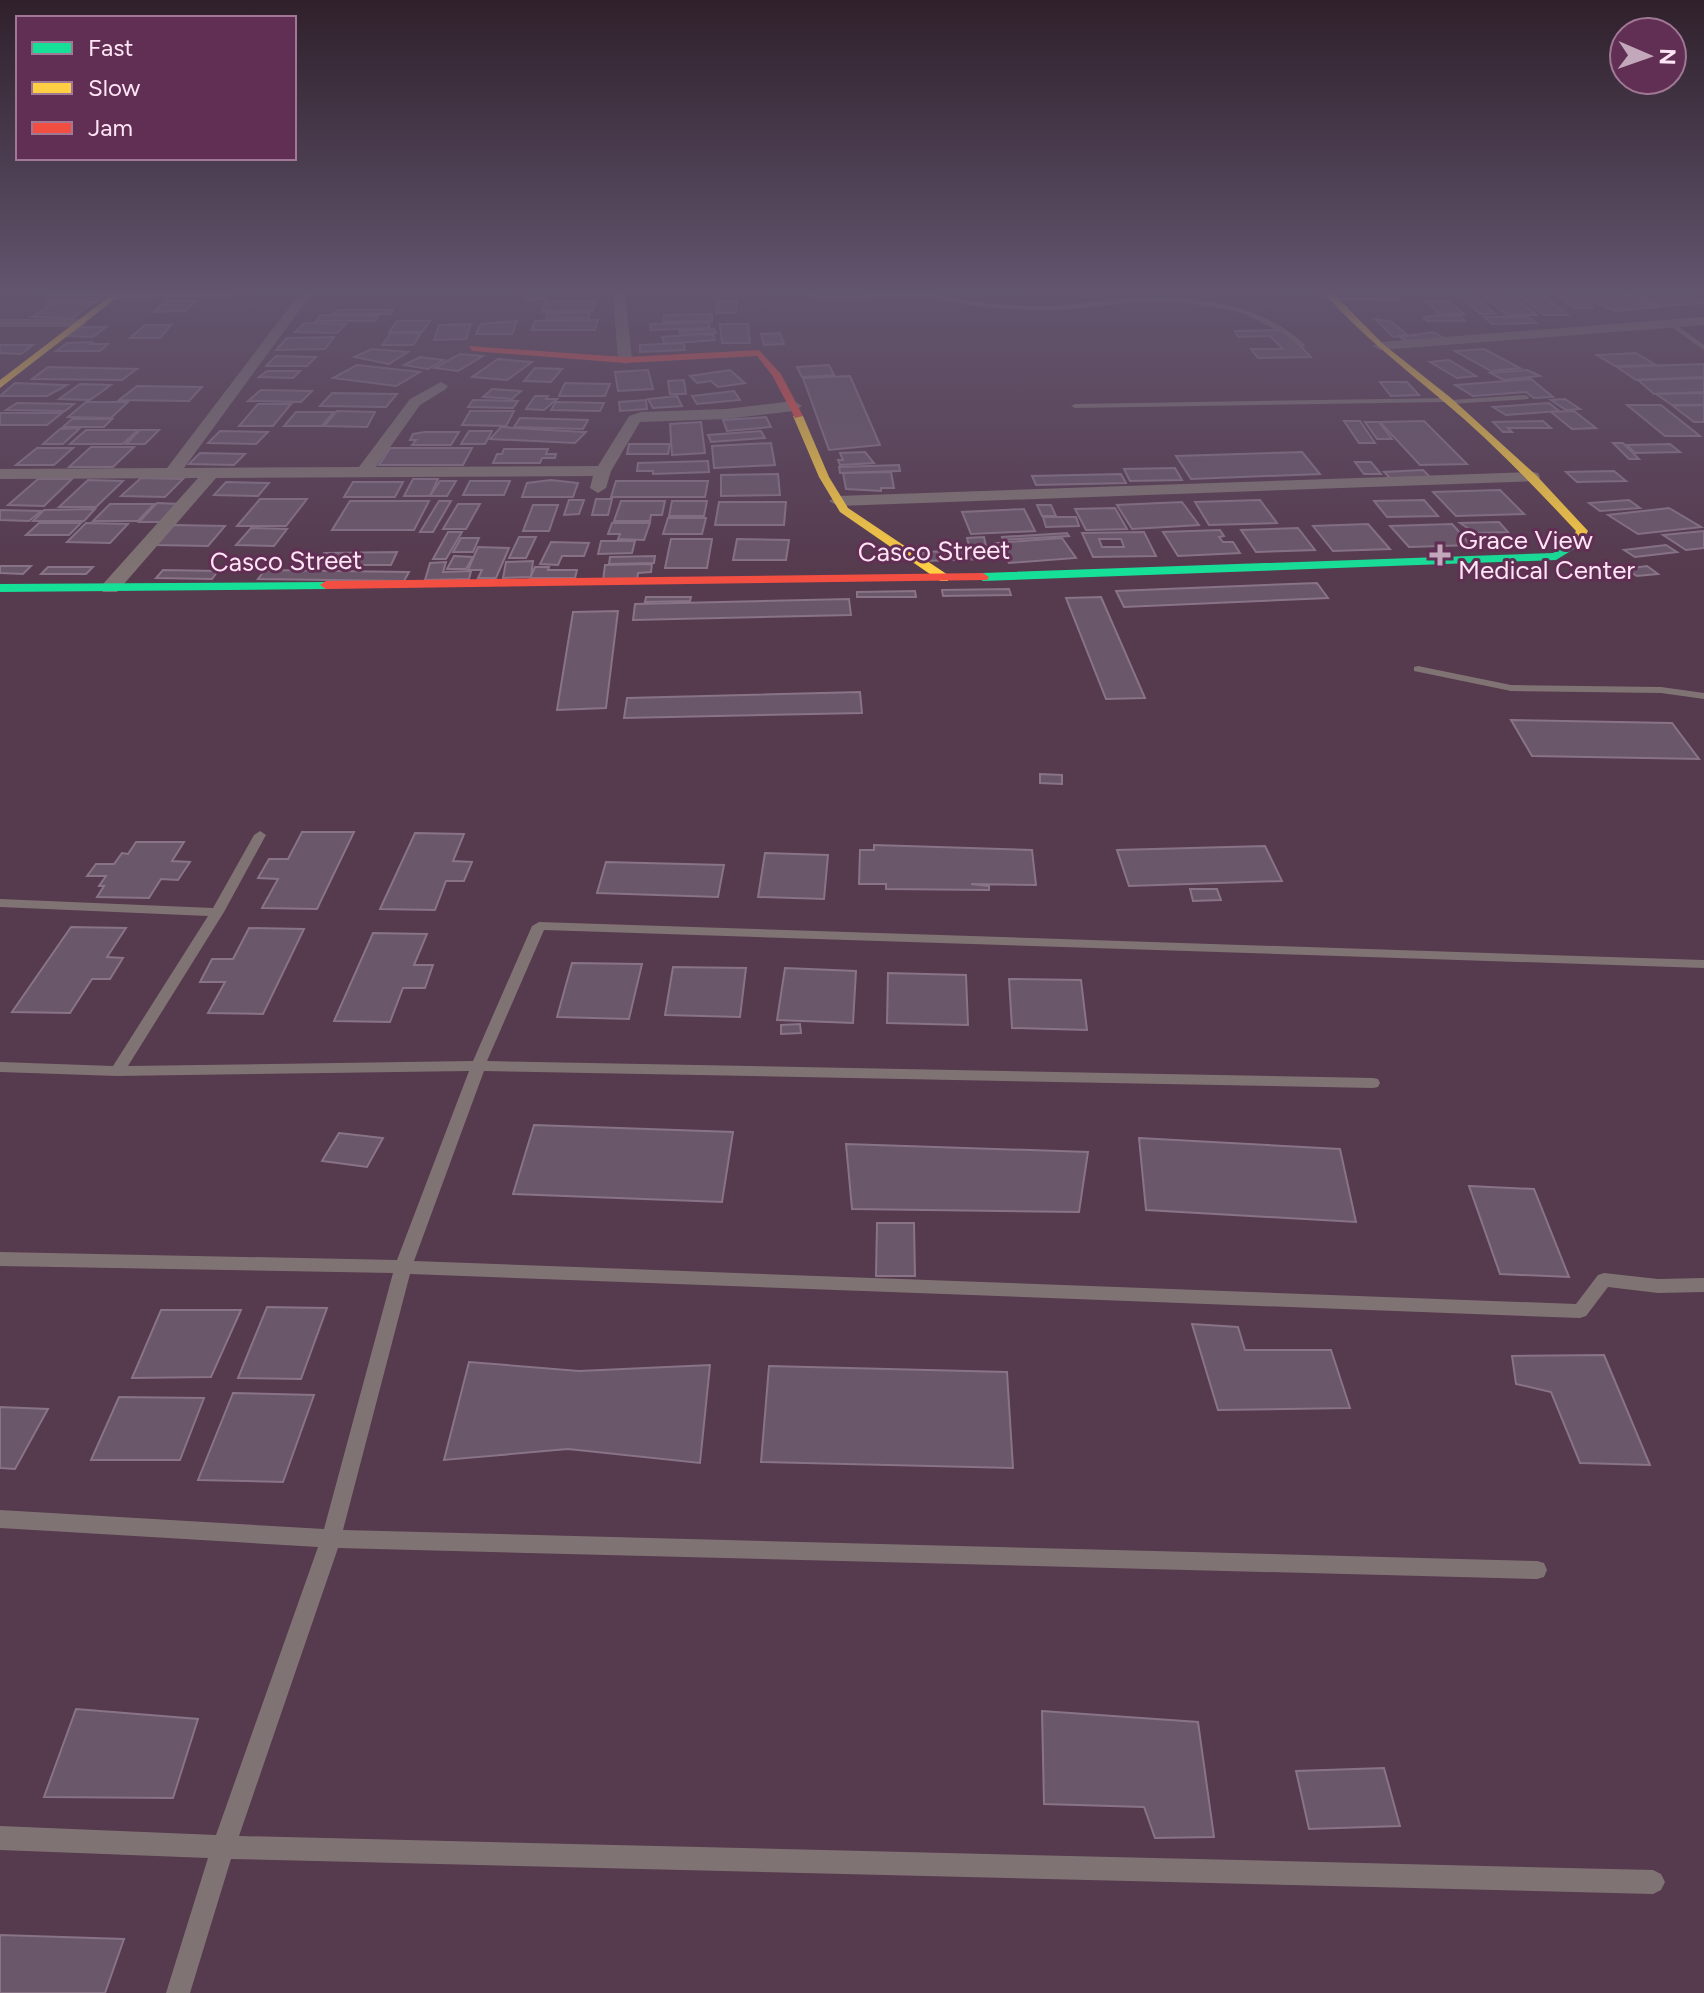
<svg xmlns="http://www.w3.org/2000/svg" width="1704" height="1993" viewBox="0 0 1704 1993" font-family="Figtree,sans-serif">
<style>
.building{fill:#6b576a;stroke:#887387;stroke-width:2;fill-rule:evenodd}
.lines{fill:none;stroke-linecap:round;stroke-linejoin:round}
.lane{fill:#807373;fill-rule:evenodd}
.street{fill:#807373;fill-rule:evenodd}
.fast{fill:#16e098;fill-rule:evenodd}
.slow{fill:#ffcf43;fill-rule:evenodd}
.jam{fill:#f24e42;fill-rule:evenodd}
.poi-dot{fill:#c3a8bb;stroke:#612f54;stroke-width:3}
.labels{text-anchor:middle;dominant-baseline:central;stroke-width:6;stroke-linejoin:round;paint-order:stroke}
.far-poi-label{font-size:26px;fill:#fee4f5;stroke:#612f54;text-anchor:start}
.far-street-label{font-size:26px;fill:#fee4f5;stroke:#612f54}
</style>
<rect width="100%" height="100%" fill="#563a4e"/>
<g class="building">
<path d="M524,293H545L546,299L524,300Z"/>
<path d="M1457,293H1471L1495,314H1480Z"/>
<path d="M1480,293H1509L1537,315H1507Z"/>
<path d="M1517,293H1540L1568,315H1544Z"/>
<path d="M1576,293H1626L1657,307L1615,311Z"/>
<path d="M1628,293H1681L1703,303L1658,306Z"/>
<path d="M53,298H101L96,302H47Z"/>
<path d="M1562,298H1582L1593,308H1574Z"/>
<path d="M165,301H195L186,311L154,312Z"/>
<path d="M545,301H596L593,311L541,312Z"/>
<path d="M717,301H737L736,313H716Z"/>
<path d="M1426,301H1449L1464,314L1440,315Z"/>
<path d="M51,304H91L73,318L32,317Z"/>
<path d="M338,310H393L390,314H334Z"/>
<path d="M590,312L589,318L546,319L547,313Z"/>
<path d="M712,314V321L664,322V315Z"/>
<path d="M321,315H379L375,321H316Z"/>
<path d="M1428,316H1460L1465,321H1427L1423,318Z"/>
<path d="M1484,317H1528L1536,323L1492,324Z"/>
<path d="M1375,319L1392,322L1407,335L1393,337Z"/>
<path d="M598,320L595,330H531L535,321Z"/>
<path d="M397,321H430L422,332H389Z"/>
<path d="M517,321L512,334H476L481,324Z"/>
<path d="M709,322L710,328L651,330L650,324Z"/>
<path d="M305,323L346,324L337,333L295,332Z"/>
<path d="M471,324L466,339L434,340L439,325Z"/>
<path d="M720,324H748L750,343H722Z"/>
<path d="M145,325H171L160,338H130Z"/>
<path d="M81,327H106L93,337L67,336Z"/>
<path d="M714,329L716,333L681,335L679,331Z"/>
<path d="M1285,330L1311,357L1258,358L1251,349H1283L1270,336L1238,337L1235,331Z"/>
<path d="M1433,332L1447,340L1411,343L1400,337Z"/>
<path d="M391,333H421L413,345H382Z"/>
<path d="M780,333L784,344L764,345L761,334Z"/>
<path d="M699,334L713,335L715,340L665,344L662,337Z"/>
<path d="M334,337L325,349L276,350L287,338Z"/>
<path d="M92,342L90,344H108L100,351H56L67,343Z"/>
<path d="M684,343L685,350L640,352V345Z"/>
<path d="M0,345H33L21,354L0,353Z"/>
<path d="M372,349L408,352L389,364L354,357Z"/>
<path d="M1484,349L1520,368L1491,371L1455,351Z"/>
<path d="M1636,353L1656,365L1615,366L1597,355Z"/>
<path d="M460,354L483,356L458,371L435,368Z"/>
<path d="M276,356L316,357L307,366H266Z"/>
<path d="M420,357L444,360L428,369L404,365Z"/>
<path d="M498,359L532,362L507,380L472,377Z"/>
<path d="M1449,360L1476,376L1457,378L1430,362Z"/>
<path d="M1704,364V377L1636,380L1617,367Z"/>
<path d="M357,365L420,372L396,386L333,378Z"/>
<path d="M829,365L834,375L802,377L797,367Z"/>
<path d="M48,367L137,369L122,380L32,379Z"/>
<path d="M535,368L562,369L551,382L524,381Z"/>
<path d="M648,370L653,389L618,391L615,372Z"/>
<path d="M730,370L745,383L718,387L711,381L697,383L690,376Z"/>
<path d="M1527,370L1540,376L1504,380L1490,373Z"/>
<path d="M267,371H300L293,378L259,377Z"/>
<path d="M850,376L880,445L829,450L803,378Z"/>
<path d="M1704,378V392L1654,394L1638,380Z"/>
<path d="M1531,379L1553,397L1534,398L1526,392L1473,396L1455,385Z"/>
<path d="M684,380L686,394H670L668,381Z"/>
<path d="M1380,382H1407L1419,395L1391,396Z"/>
<path d="M15,383L67,385L47,396H0Z"/>
<path d="M565,383L610,384L605,396H559Z"/>
<path d="M80,384L111,385L90,400L59,399Z"/>
<path d="M137,386L202,387L189,401L119,400Z"/>
<path d="M492,389L521,391L512,399L483,397Z"/>
<path d="M261,390L312,391L301,402L248,401Z"/>
<path d="M734,391L740,400L697,404L692,396Z"/>
<path d="M332,393L397,394L386,407L320,406Z"/>
<path d="M1704,393V405H1672L1656,394Z"/>
<path d="M535,396H548L546,399H557L544,410L526,409Z"/>
<path d="M677,396L682,406L653,408L648,399Z"/>
<path d="M1565,399L1580,409L1566,410L1551,400Z"/>
<path d="M473,400L518,401L513,408L468,407Z"/>
<path d="M646,400L647,409L620,411L619,402Z"/>
<path d="M86,402H128L111,418L68,417Z"/>
<path d="M556,402L604,403L600,411L551,410Z"/>
<path d="M17,403L74,404L65,411L6,410Z"/>
<path d="M1549,403L1559,411L1506,415L1493,407Z"/>
<path d="M258,404H291L273,426H239Z"/>
<path d="M1627,405H1661L1700,436H1665Z"/>
<path d="M1704,405V422H1694L1673,406Z"/>
<path d="M337,411L375,412L367,427L324,426Z"/>
<path d="M470,411H514L506,426L462,425Z"/>
<path d="M1574,411L1596,428L1572,429L1551,412Z"/>
<path d="M296,412H334L322,426H284Z"/>
<path d="M0,413H62L47,425H0Z"/>
<path d="M766,417L771,427L727,431L723,420Z"/>
<path d="M520,418L588,420L583,429L514,427Z"/>
<path d="M72,419H112L104,427H63Z"/>
<path d="M1344,421H1360L1375,443H1359Z"/>
<path d="M1424,421L1467,464L1420,465L1380,422Z"/>
<path d="M1543,421L1551,428H1508L1512,432H1503L1493,422Z"/>
<path d="M701,422L705,453L672,455L670,424Z"/>
<path d="M1365,422H1379L1392,439H1377Z"/>
<path d="M501,427L582,432H586L575,443L490,439Z"/>
<path d="M80,428L63,444H43L60,429Z"/>
<path d="M86,430H138L123,444H70Z"/>
<path d="M140,430H159L145,444H126Z"/>
<path d="M220,431L268,432L256,444L208,443Z"/>
<path d="M469,431H492L485,444H461Z"/>
<path d="M761,431L765,438L711,442L708,435Z"/>
<path d="M425,432H459L451,445H412L416,440H410L413,434Z"/>
<path d="M771,443L775,465L714,468L712,446Z"/>
<path d="M1613,443H1623L1639,459H1629Z"/>
<path d="M629,444H670L668,454H627Z"/>
<path d="M1670,444L1680,452L1635,453L1627,445Z"/>
<path d="M91,447H134L113,467H69Z"/>
<path d="M37,448H73L54,465H16Z"/>
<path d="M390,448H472L463,465H379Z"/>
<path d="M504,449H548L546,454H556L555,458H542L540,463H493L497,454H502Z"/>
<path d="M865,452L874,463L840,465L838,460H843L840,453Z"/>
<path d="M1302,452L1320,474L1191,479L1176,456Z"/>
<path d="M200,453L245,454L234,465L189,464Z"/>
<path d="M708,461L709,472L653,474V471H637L638,463Z"/>
<path d="M1355,462H1371L1381,474H1364Z"/>
<path d="M899,465L900,471L840,473L839,467Z"/>
<path d="M1175,468L1182,480L1130,481L1124,469Z"/>
<path d="M1423,470L1431,478L1391,479L1384,472Z"/>
<path d="M1614,471L1626,481L1577,482L1566,472Z"/>
<path d="M891,472L894,488H881V491L846,489L843,473Z"/>
<path d="M778,474L780,495L721,496V475Z"/>
<path d="M1121,474L1126,483L1036,485L1032,476Z"/>
<path d="M141,478L183,479L165,497L121,496Z"/>
<path d="M38,479H72L44,506L8,505Z"/>
<path d="M413,479H438L430,496H404Z"/>
<path d="M88,480L123,481L96,507H59Z"/>
<path d="M551,480L578,483L573,497H522L527,483Z"/>
<path d="M440,481H456L447,496H430Z"/>
<path d="M470,481H510L504,495H463Z"/>
<path d="M616,481H708L705,497H611Z"/>
<path d="M226,482L269,483L258,496L214,495Z"/>
<path d="M353,482H403L395,497H344Z"/>
<path d="M1500,490L1524,514L1456,516L1433,492Z"/>
<path d="M260,499H307L286,526H237Z"/>
<path d="M596,499H612L608,515H592Z"/>
<path d="M569,500H584L579,514L564,515Z"/>
<path d="M1260,500L1277,523L1209,525L1195,502Z"/>
<path d="M1424,500L1438,516L1387,517L1374,501Z"/>
<path d="M1629,500L1640,508L1600,511L1589,503Z"/>
<path d="M350,501H429L414,530H332Z"/>
<path d="M439,501H451L433,532H420Z"/>
<path d="M621,501H665L662,515H651L650,521H614Z"/>
<path d="M672,501H707L704,516H669Z"/>
<path d="M719,502H786L784,525H715Z"/>
<path d="M1182,502L1199,525L1132,529L1117,505Z"/>
<path d="M157,503L180,504L162,522H139Z"/>
<path d="M110,504H154L138,521H93Z"/>
<path d="M458,504H480L466,529H443Z"/>
<path d="M533,505H558L549,531H523Z"/>
<path d="M1037,505H1051L1056,516H1042Z"/>
<path d="M1115,508L1127,529L1086,530L1075,509Z"/>
<path d="M1669,508L1701,527L1638,534L1608,515Z"/>
<path d="M95,509L84,521H33L44,510Z"/>
<path d="M1024,509L1035,531L971,534L962,512Z"/>
<path d="M0,510L41,511L29,521L0,520Z"/>
<path d="M1043,517H1076L1079,526L1046,527Z"/>
<path d="M668,518H706L702,534H663Z"/>
<path d="M1499,522L1508,532L1475,533L1460,523Z"/>
<path d="M39,523H81L69,535H26Z"/>
<path d="M86,523L128,524L110,543L67,542Z"/>
<path d="M612,523H650L644,540L618,539L620,534H608Z"/>
<path d="M1368,524L1390,549L1333,551L1313,526Z"/>
<path d="M1452,524L1471,545L1409,547L1390,526Z"/>
<path d="M174,525L225,526L208,546L156,545Z"/>
<path d="M251,528L287,529L274,546L236,545Z"/>
<path d="M1298,528L1315,550L1256,552L1241,530Z"/>
<path d="M1220,530L1224,536L1219,537L1223,542H1233L1240,553L1178,556L1163,532Z"/>
<path d="M1704,531V548L1686,550L1663,535Z"/>
<path d="M448,532H462L446,559H433Z"/>
<path d="M1144,532L1156,556L1093,557L1082,533ZM1099,539H1121L1124,547H1102Z"/>
<path d="M1067,533L1069,536L1003,540L1002,537Z"/>
<path d="M519,537H536L526,558H509Z"/>
<path d="M984,537L986,546H969L967,538Z"/>
<path d="M461,538H479L473,552H453Z"/>
<path d="M1062,538L1076,558L1009,563L996,543Z"/>
<path d="M671,539H712L707,568H665Z"/>
<path d="M737,539L789,540L786,560H733Z"/>
<path d="M601,541H635L632,553L598,554Z"/>
<path d="M551,542L589,543L584,556H562L558,565L540,564Z"/>
<path d="M1666,545L1677,552L1635,557L1624,550Z"/>
<path d="M478,547L509,548L496,578H478L482,570H468Z"/>
<path d="M981,550L984,559L924,561L922,552Z"/>
<path d="M397,552L391,565H317L324,553Z"/>
<path d="M454,556L473,557L466,569H447Z"/>
<path d="M655,556L654,563L609,564L610,557Z"/>
<path d="M533,561L531,577L503,578L506,562Z"/>
<path d="M446,562L443,572L471,571L469,579L425,580L430,563Z"/>
<path d="M652,564L651,572L638,573L637,581H603L605,565Z"/>
<path d="M0,566H31L23,574L0,573Z"/>
<path d="M1647,566L1658,574L1637,576L1625,569Z"/>
<path d="M48,567H93L86,574H41Z"/>
<path d="M535,567H549L548,570H577L575,578H530Z"/>
<path d="M163,570L218,571L212,579L156,578Z"/>
<path d="M265,570L409,572L404,581L258,579Z"/>
<path d="M1317,583L1328,598L1124,607L1116,591Z"/>
<path d="M1009,589L1011,595L943,596L942,590Z"/>
<path d="M915,591L916,597H857V592Z"/>
<path d="M646,597H691L690,601L645,602Z"/>
<path d="M1101,597L1145,698L1106,699L1066,598Z"/>
<path d="M849,599L851,615L633,620L635,604Z"/>
<path d="M618,611L606,708L557,710L573,612Z"/>
<path d="M860,692L862,713L624,718L627,698Z"/>
<path d="M1511,720L1672,723L1699,759L1532,756Z"/>
<path d="M1040,774L1062,775V784L1040,783Z"/>
<path d="M302,832H354L317,909L262,908L278,879L258,878L269,859H288Z"/>
<path d="M415,833L464,834L453,861L472,862L464,881H446L435,910L380,909Z"/>
<path d="M136,842H184L172,861L190,862L178,880L161,879L149,898L97,897L104,886H99L106,876H87L96,864H114L122,853L128,854Z"/>
<path d="M874,845L1032,850L1036,885L971,884L989,886V890L886,889V884H859L860,850H874Z"/>
<path d="M1265,846L1282,881L1129,886L1117,850Z"/>
<path d="M765,853L828,855L824,899L758,897Z"/>
<path d="M606,862L724,865L718,897L597,893Z"/>
<path d="M1190,889H1217L1221,900L1193,901Z"/>
<path d="M71,927L126,928L107,957L123,958L110,979H92L70,1013L12,1012Z"/>
<path d="M249,928L304,929L263,1014L208,1013L225,982H200L212,959H233Z"/>
<path d="M373,933L427,934L414,965H433L425,988H403L390,1022L334,1021Z"/>
<path d="M572,963L642,964L629,1019L557,1017Z"/>
<path d="M673,967L746,968L740,1017L665,1015Z"/>
<path d="M785,968L856,971L853,1023L777,1020Z"/>
<path d="M888,973L966,975L968,1025L887,1023Z"/>
<path d="M1009,979L1081,980L1087,1030L1012,1028Z"/>
<path d="M800,1024L801,1033L781,1034V1025Z"/>
<path d="M534,1125L733,1132L722,1202L513,1194Z"/>
<path d="M339,1133L383,1138L367,1167L322,1161Z"/>
<path d="M1139,1138L1340,1149L1356,1222L1146,1210Z"/>
<path d="M846,1144L1088,1152L1079,1212L852,1209Z"/>
<path d="M1469,1186L1534,1189L1569,1277L1500,1274Z"/>
<path d="M877,1223H914L915,1276H876Z"/>
<path d="M267,1307L327,1308L301,1379L238,1378Z"/>
<path d="M161,1310H241L211,1377L132,1378Z"/>
<path d="M1192,1324L1238,1327L1245,1350H1331L1350,1408L1218,1410Z"/>
<path d="M1604,1355L1650,1465L1580,1463L1551,1392L1516,1384L1512,1356Z"/>
<path d="M469,1362L579,1371L710,1365L700,1463L568,1449L444,1460Z"/>
<path d="M769,1366L1007,1372L1013,1468L761,1462Z"/>
<path d="M233,1393L314,1395L283,1482L198,1480Z"/>
<path d="M119,1397L204,1398L180,1460H91Z"/>
<path d="M0,1407L48,1409L15,1469L0,1468Z"/>
<path d="M76,1709L198,1719L173,1798L44,1797Z"/>
<path d="M1042,1711L1198,1722L1214,1837L1155,1838L1144,1807L1044,1804Z"/>
<path d="M1384,1768L1400,1826L1309,1829L1296,1771Z"/>
<path d="M0,1935L124,1939L105,1993H0Z"/>
</g>
<g class="lines">
<g class="lane">
<path d="M30,293H120L121,294L118,296L33,295Z"/>
<path d="M806,293H813L817,296C855,295 897,293 931,293C941,293 955,299 966,300C988,304 1010,306 1033,306C1063,307 1093,301 1123,299C1185,294 1260,301 1306,346L1301,347L1284,334L1245,314L1224,309L1180,302H1136L1063,310H1031L982,307L934,298L816,300Z"/>
<path d="M1335,297H1398L1401,299L1398,301L1333,300Z"/>
<path d="M1669,323H1673L1704,345V350L1669,325Z"/>
<path d="M1525,395L1529,397L1528,399L1450,404L1446,402L1075,408L1071,406L1075,404L1448,398L1451,400Z"/>
<path d="M1418,666L1511,685L1661,687L1704,693V699L1661,693L1511,691L1414,671V667Z"/>
<path d="M260,831L266,835L224,912L128,1066L473,1061L532,926L539,922L1704,960V968L544,930L487,1061L1373,1078L1378,1079L1380,1083L1378,1087L1373,1088L484,1071L414,1261L1576,1304L1598,1275L1604,1273L1658,1279L1704,1278V1292L1658,1293L1608,1287L1586,1316L1580,1318L410,1274L343,1530L1537,1561L1544,1563L1547,1570L1544,1577L1537,1579L338,1548L239,1836L1653,1870L1661,1874L1665,1882L1661,1890L1653,1894L231,1859L190,1993H166L208,1858L0,1850V1826L216,1835L318,1547L0,1528V1510L324,1529L393,1273L0,1266V1252L397,1260L469,1071L117,1076L0,1072V1062L113,1066L208,916L0,907V899L213,908L254,835Z"/>
</g>
<g class="street">
<path d="M113,293H234L228,297L116,300L110,296Z"/>
<path d="M300,293H312L184,468L359,467L410,399L441,382L448,386L446,389L420,405L376,467L598,466L629,416L641,412L726,409L794,401L802,406L794,411L726,419L640,422L611,471L606,488L598,493L590,488L593,476L216,478L117,592H103L100,588L103,584L198,478L0,479V469L167,468Z"/>
<path d="M613,293H625L632,360L625,364L618,360Z"/>
<path d="M1704,317V325L1380,350L1373,346L1380,342Z"/>
<path d="M0,319H80L87,323L80,327H0Z"/>
<path d="M1532,472L1538,473L1540,477L1538,481L838,506L829,501L838,496Z"/>
</g>
<g class="fast">
<path d="M1572,542L1582,544L1556,560L983,581L977,577L983,573L1553,553Z"/>
<path d="M330,582V588L326,589L0,592V584Z"/>
</g>
<g class="slow">
<path d="M114,293H123L0,388V380Z"/>
<path d="M1324,293H1333L1383,344L1451,398L1536,475L1588,531L1580,546H1572L1570,544L1576,531C1534,486 1491,441 1443,401C1402,366 1360,334 1324,293Z"/>
<path d="M798,413L803,416L829,477L848,508L948,575V581H940L840,512L819,477L793,416Z"/>
</g>
<g class="jam">
<path d="M469,346L625,357L759,350L781,374L803,416L795,418L772,375L757,356L625,363L472,351Z"/>
<path d="M983,573L989,577L987,580L326,589L320,585L326,581Z"/>
</g>
</g>
<linearGradient id="sky" x2="0" y2="1"><stop stop-color="#2f202b"/><stop offset="0.51" stop-color="#62556e"/><stop offset="1" stop-color="#62556e" stop-opacity="0"/></linearGradient>
<rect width="1704" height="572" fill="url(#sky)"/>
<path class="poi-dot" d="M1436 543h8v8h8v8h-8v8h-8v-8h-8v-8h8z"/>
<g class="labels">
<g class="far-poi-label">
<text x="1458" y="540">Grace View<tspan x="1458" dy="30">Medical Center</tspan></text>
</g>
<g class="far-street-label">
<text transform="translate(934 551) rotate(-1)">Casco Street</text>
<text transform="translate(286 561) rotate(-1)">Casco Street</text>
</g>
</g>
<rect x="16" y="16" width="280" height="144" fill="#612f54" stroke="#a07794" stroke-width="2"/>
<rect x="32" y="42" width="40" height="12" fill="#16e098" stroke="#a07794" stroke-width="2"/>
<text x="88" y="56" font-size="24" fill="#fee4f5">Fast</text>
<rect x="32" y="82" width="40" height="12" fill="#ffcf43" stroke="#a07794" stroke-width="2"/>
<text x="88" y="96" font-size="24" fill="#fee4f5">Slow</text>
<rect x="32" y="122" width="40" height="12" fill="#f24e42" stroke="#a07794" stroke-width="2"/>
<text x="88" y="136" font-size="24" fill="#fee4f5">Jam</text>
<g transform="translate(1648 56) rotate(92)"><circle r="38" fill="#612f54" stroke="#a07794" stroke-width="2"/>
<path d="M0-6L14 30L0 20L-14 30Z" fill="#c3a8bb"/>
<text y="-12" font-size="22" font-weight="bold" text-anchor="middle" fill="#fee4f5">N</text>
</g>
</svg>
